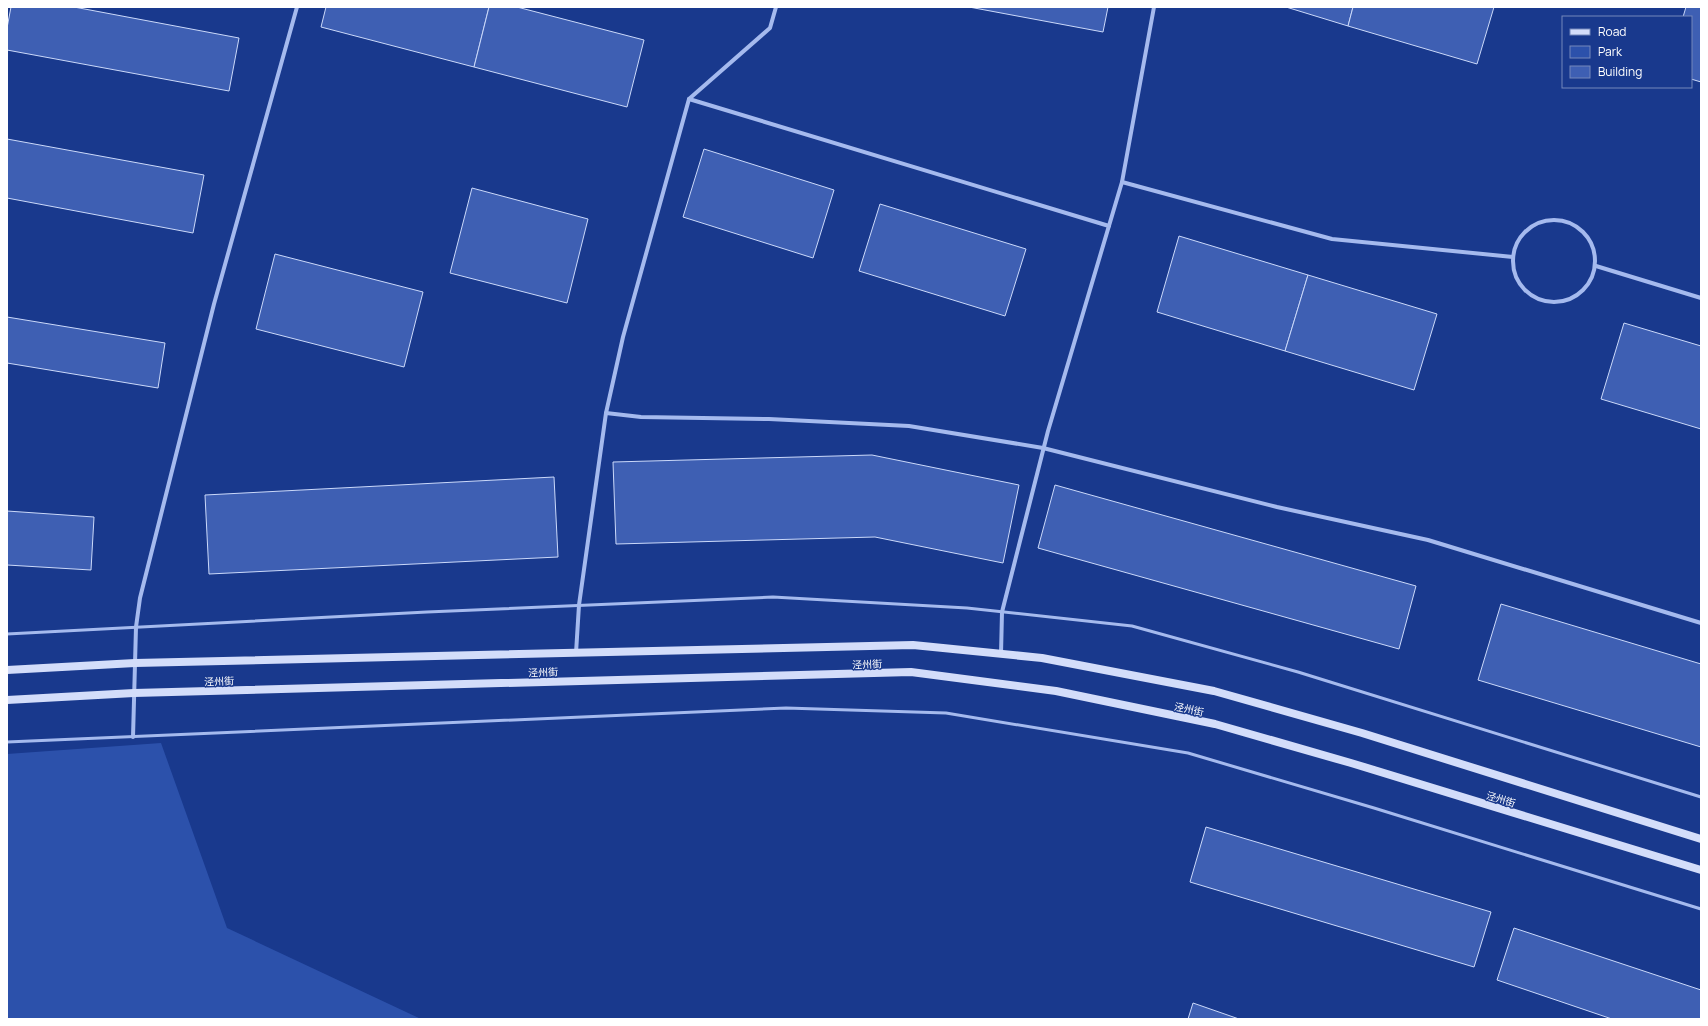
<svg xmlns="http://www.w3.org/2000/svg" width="1708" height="1026" viewBox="0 0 1708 1026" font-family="Manrope,'Noto Sans SC',sans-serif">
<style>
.green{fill:#2c51ab}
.building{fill:#3e5fb3;stroke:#cbd9fa}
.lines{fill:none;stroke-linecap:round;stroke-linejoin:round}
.lane{stroke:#a5baee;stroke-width:3}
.street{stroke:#a5baee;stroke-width:4}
.secondary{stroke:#d3ddfa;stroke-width:8}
.labels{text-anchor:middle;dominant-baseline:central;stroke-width:3;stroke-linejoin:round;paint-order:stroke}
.street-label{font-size:10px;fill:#fff;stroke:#19398d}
</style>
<rect width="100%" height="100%" fill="#19398d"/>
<path class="green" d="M161,743L227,928L421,1019H7V754Z"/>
<g class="building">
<path d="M11,7H74L239,38L229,91L7,50V28Z"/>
<path d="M326,7H489L474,67L321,27Z"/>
<path d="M489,7H517L644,40L627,107L474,67Z"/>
<path d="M969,7H1108L1103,32Z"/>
<path d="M1286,7H1353L1348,26Z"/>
<path d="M1353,7H1494L1477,64L1348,26Z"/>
<path d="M1686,7H1701V82L1691,79V17H1683Z"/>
<path d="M7,139L204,175L193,233L7,198Z"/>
<path d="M704,149L834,190L813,258L683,217Z"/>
<path d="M472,188L588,219L567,303L450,273Z"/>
<path d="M880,204L1026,249L1005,316L859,271Z"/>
<path d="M1179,236L1308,275L1285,351L1157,312Z"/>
<path d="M275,254L423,292L404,367L256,329Z"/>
<path d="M1308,275L1437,314L1414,390L1285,351Z"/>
<path d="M7,317L165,343L158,388L7,363Z"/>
<path d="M1624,323L1701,346V429L1601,399Z"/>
<path d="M872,455L1019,485L1003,563L875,537L616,544L613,462Z"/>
<path d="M554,477L558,557L209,574L205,495Z"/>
<path d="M1055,485L1416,586L1399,649L1038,548Z"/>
<path d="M7,511L94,517L91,570L7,565Z"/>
<path d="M1501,604L1701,664V747L1478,680Z"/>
<path d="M1206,827L1491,912L1474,967L1190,882Z"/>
<path d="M1514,928L1701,990V1019H1612L1497,980Z"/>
<path d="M1193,1003L1239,1019H1188Z"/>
</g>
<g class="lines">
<g class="lane">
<path d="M7,634L427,612L773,597L967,608L1132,626L1298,672L1701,797"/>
<path d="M7,742L786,708L946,713L1188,753L1374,808L1701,909"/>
</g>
<g class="street">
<path d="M689,99L1109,226"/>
<path d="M1122,182L1332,239L1513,257"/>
<circle cx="1554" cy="261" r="41"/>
<path d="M1596,266L1701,298"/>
<path d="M606,413L641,417L769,419L909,426L1043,448L1277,507L1428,540L1701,623"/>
<path d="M576,653L579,605L606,413L623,337L689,99L770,28L776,7"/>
<path d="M1001,654L1002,612L1048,431L1122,182L1154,7"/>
<path d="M133,737L136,627L140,598L214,304L297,7"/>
</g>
<g class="secondary">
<path d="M7,670L135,663L913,645L1042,658L1214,691L1362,733L1701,839"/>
<path d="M7,700L134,693L911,672L1056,691L1215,724L1351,763L1701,870"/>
</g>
</g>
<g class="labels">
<g class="street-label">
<text transform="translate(867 664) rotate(-2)">泾州街</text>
<text transform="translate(543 672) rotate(-2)">泾州街</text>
<text transform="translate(219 681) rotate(-2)">泾州街</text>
<text transform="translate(1189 709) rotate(12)">泾州街</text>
<text transform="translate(1501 799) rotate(17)">泾州街</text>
</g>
</g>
<rect width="1708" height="1026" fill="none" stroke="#ffffff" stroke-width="16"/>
<rect x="1562" y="16" width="130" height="72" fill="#19398d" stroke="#7588bb"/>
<rect x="1570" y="29" width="20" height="6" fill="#d3ddfa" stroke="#7588bb"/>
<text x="1598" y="36" font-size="12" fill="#ffffff">Road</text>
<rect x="1570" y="46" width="20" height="12" fill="#2c51ab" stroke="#7588bb"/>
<text x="1598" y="56" font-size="12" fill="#ffffff">Park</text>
<rect x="1570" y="66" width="20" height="12" fill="#3e5fb3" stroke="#7588bb"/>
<text x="1598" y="76" font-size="12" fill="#ffffff">Building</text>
</svg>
